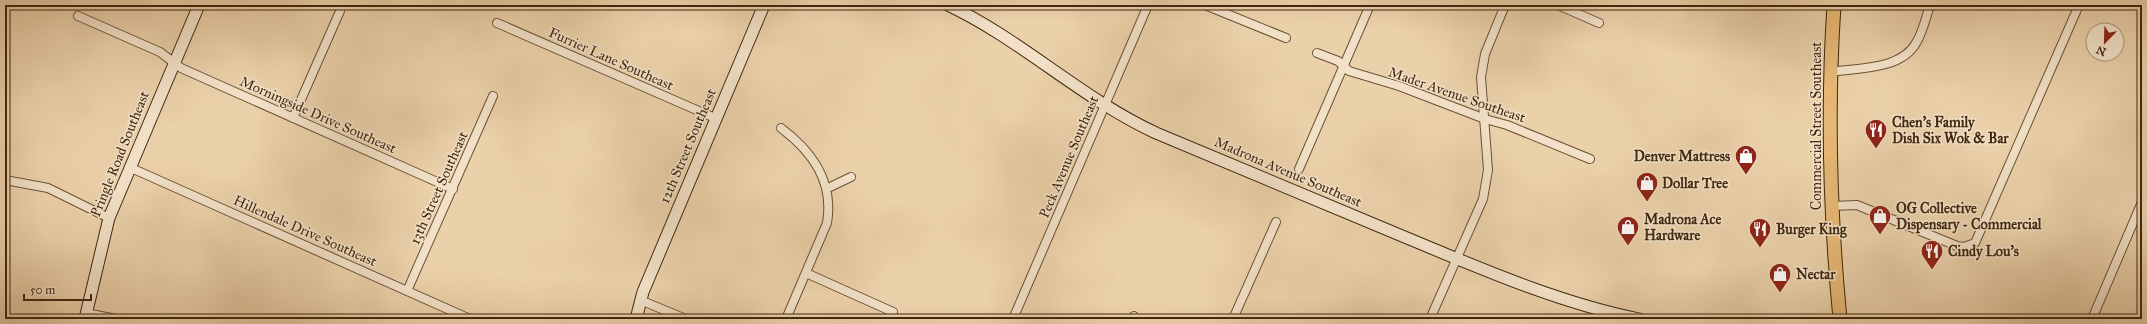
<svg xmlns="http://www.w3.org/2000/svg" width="2147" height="324" viewBox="0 0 2147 324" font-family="'IM FELL Great Primer',serif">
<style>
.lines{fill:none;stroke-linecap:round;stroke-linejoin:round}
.street-casing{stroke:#6b5235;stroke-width:10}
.secondary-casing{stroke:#40270e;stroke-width:13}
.primary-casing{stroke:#40270e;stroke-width:15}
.street{stroke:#f2e1c8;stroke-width:8}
.secondary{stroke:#f2e1c8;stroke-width:11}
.primary{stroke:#e6b875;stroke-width:13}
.labels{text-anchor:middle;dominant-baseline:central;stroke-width:3;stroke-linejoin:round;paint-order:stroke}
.street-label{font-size:14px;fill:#40270e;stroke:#f2e1c8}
.poi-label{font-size:14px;font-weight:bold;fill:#40270e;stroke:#f2e1c8;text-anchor:start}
</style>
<rect width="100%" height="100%" fill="#ebd1aa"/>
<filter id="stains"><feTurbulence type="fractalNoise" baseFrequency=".005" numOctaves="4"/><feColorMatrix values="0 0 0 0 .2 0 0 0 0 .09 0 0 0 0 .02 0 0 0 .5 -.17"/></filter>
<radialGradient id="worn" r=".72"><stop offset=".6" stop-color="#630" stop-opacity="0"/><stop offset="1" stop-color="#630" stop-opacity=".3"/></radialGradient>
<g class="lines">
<g class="street-casing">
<g id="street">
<path d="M1205,5L1286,38"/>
<path d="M1558,5L1599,23"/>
<path d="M78,16L160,52L181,68L453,189"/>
<path d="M497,23L715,118"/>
<path d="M1317,53L1338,61L1349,71L1399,86L1485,119L1507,125L1590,159"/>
<path d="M1831,72C1857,68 1901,70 1916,43C1923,32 1926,17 1930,5"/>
<path d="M293,118L340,11"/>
<path d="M781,128C813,152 834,182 827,223L786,319"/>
<path d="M129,167L470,319"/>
<path d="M1299,169L1370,5"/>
<path d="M5,180L48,188L109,218"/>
<path d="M828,188L851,177"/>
<path d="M1831,206L1857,205L1957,246L1964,247L1975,243L2079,5"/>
<path d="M806,273L893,312"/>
<path d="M407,291L493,96"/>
<path d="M640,300L686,319"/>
<path d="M86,313L116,319"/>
<path d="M1013,319L1148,5"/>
<path d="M1133,319L1134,316"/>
<path d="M1233,319L1276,222"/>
<path d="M1430,319L1483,199L1488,170L1481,77L1485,54L1505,5"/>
<path d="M2092,319L2142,202"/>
</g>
</g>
<g class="secondary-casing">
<g id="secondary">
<path d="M948,5C1022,40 1082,99 1156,133C1240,168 1324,203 1407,238C1482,269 1559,303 1639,319"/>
<path d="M85,319L109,218L199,5"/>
<path d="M636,319L643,292L764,5"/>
</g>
</g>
<g class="primary-casing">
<path id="primary" d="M1834,5C1827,110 1830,215 1840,319"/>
</g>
<use href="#street" class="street"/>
<use href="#secondary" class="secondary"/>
<use href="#primary" class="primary"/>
</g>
<defs>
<g id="restaurant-pin" transform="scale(1.15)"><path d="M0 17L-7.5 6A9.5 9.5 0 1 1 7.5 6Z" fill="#8f2418" stroke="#f2e1c8"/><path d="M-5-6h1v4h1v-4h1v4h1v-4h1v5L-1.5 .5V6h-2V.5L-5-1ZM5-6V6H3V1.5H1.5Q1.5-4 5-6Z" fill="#fff"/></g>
<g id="shop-pin" transform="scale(1.15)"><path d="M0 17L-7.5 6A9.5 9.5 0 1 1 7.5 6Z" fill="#8f2418" stroke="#f2e1c8"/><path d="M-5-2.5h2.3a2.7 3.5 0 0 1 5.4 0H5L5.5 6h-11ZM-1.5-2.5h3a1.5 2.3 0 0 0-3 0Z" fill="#fff"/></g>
</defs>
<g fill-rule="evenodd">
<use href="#restaurant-pin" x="1876" y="130"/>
<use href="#shop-pin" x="1746" y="156"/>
<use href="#shop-pin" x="1647" y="183"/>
<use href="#shop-pin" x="1880" y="216"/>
<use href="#shop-pin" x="1628" y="227"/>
<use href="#restaurant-pin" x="1760" y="229"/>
<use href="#restaurant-pin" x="1932" y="251"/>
<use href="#shop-pin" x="1780" y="274"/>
</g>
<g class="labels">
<g class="street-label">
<text transform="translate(611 59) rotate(24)">Furrier Lane Southeast</text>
<text transform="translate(1457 95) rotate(19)">Mader Avenue Southeast</text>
<text transform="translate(318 115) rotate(24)">Morningside Drive Southeast</text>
<text transform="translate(1816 126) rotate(-90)">Commercial Street Southeast</text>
<text transform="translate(688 146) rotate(-67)">12th Street Southeast</text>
<text transform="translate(120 154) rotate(-68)">Pringle Road Southeast</text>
<text transform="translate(1069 157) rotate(-67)">Peck Avenue Southeast</text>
<text transform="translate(1288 172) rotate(23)">Madrona Avenue Southeast</text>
<text transform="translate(439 188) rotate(-66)">13th Street Southeast</text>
<text transform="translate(305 231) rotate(24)">Hillendale Drive Southeast</text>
</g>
<g class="poi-label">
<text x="1892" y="122">Chen’s Family<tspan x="1892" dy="16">Dish Six Wok &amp; Bar</tspan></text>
<text x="1730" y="156" text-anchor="end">Denver Mattress</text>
<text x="1662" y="183">Dollar Tree</text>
<text x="1896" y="208">OG Collective<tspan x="1896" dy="16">Dispensary - Commercial</tspan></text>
<text x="1644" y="219">Madrona Ace<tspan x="1644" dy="16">Hardware</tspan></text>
<text x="1776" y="229">Burger King</text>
<text x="1948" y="251">Cindy Lou's</text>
<text x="1796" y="274">Nectar</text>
</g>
</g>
<rect width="2147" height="324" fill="none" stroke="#ebd1aa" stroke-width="20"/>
<rect x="6" y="6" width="2135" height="312" fill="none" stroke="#40270e" stroke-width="2"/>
<rect x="10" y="10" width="2127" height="304" fill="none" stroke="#40270e"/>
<g transform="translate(2105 42) rotate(203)"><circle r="19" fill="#f2e1c8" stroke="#ab977e"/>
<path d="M0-3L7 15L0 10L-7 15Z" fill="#8f2418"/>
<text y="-6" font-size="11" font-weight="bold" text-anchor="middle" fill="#40270e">N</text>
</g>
<path d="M24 294v6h67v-6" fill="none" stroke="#40270e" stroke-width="2"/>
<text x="30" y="294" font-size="12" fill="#40270e" stroke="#f2e1c8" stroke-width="3" paint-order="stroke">50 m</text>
<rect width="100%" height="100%" filter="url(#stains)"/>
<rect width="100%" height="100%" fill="url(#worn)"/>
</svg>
